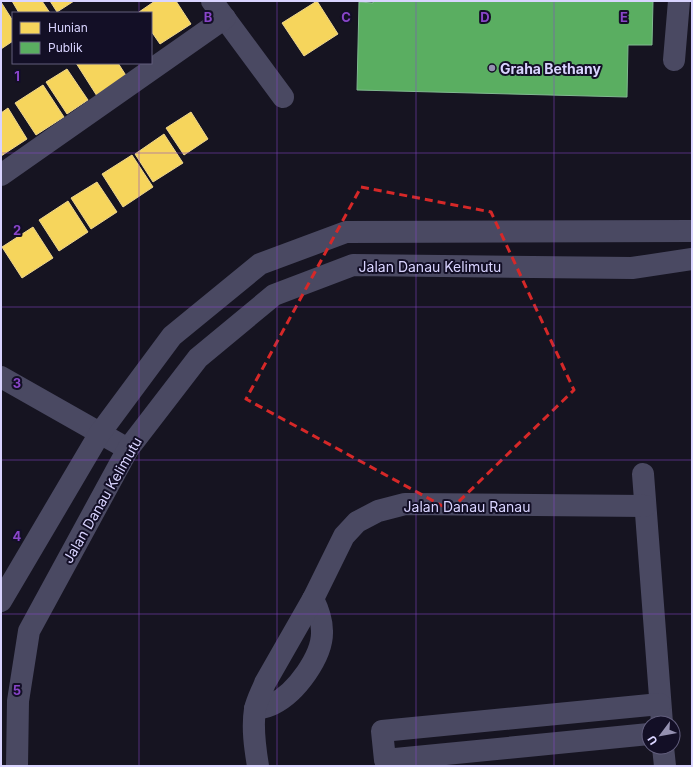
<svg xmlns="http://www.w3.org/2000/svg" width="693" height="767" viewBox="0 0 693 767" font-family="Inter,sans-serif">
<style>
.homes{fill:#f6d55c;stroke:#edd58d}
.public{fill:#5aae61;stroke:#80b990}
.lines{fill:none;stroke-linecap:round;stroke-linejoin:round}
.minor{stroke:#4a4962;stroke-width:22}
.marked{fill:none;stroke:#d62828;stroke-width:3;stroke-dasharray:8 5;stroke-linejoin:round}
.grid{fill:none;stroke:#8945c9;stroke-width:1;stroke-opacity:0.55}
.poi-dot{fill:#9591b1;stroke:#130f26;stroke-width:1.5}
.labels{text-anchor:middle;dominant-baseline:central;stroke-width:4;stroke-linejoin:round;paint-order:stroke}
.poi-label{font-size:14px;font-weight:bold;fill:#d9d4ff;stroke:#130f26;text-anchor:start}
.street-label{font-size:14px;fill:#d9d4ff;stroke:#130f26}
.grid-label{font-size:13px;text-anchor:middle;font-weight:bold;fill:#8945c9;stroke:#130f26;stroke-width:4;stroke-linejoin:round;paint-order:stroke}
</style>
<rect width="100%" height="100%" fill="#161421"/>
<g class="homes">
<path d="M12,1H42L50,13H19Z"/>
<path d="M50,1H74L57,12Z"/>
<path d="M155,1H176L191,24L160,44L151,31V13L139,12Z"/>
<path d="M317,1L338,34L304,56L282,23Z"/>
<path d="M1,2L13,21V41L1,49Z"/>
<path d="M76,63H118L127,77L97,96Z"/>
<path d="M67,69L88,100L67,114L46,82Z"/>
<path d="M43,85L64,117L36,135L15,103Z"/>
<path d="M8,108L27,139L1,156V113Z"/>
<path d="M191,112L208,139L184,155L166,128Z"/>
<path d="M164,134L183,163L153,182L135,154Z"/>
<path d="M132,155L153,187L123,207L102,174Z"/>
<path d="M97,182L117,212L91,229L71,198Z"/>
<path d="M68,201L88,232L59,251L39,220Z"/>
<path d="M33,227L53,258L22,278L2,247Z"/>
</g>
<path class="public" d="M373,1H653L652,45H628L627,97L357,90L359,2L373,3Z"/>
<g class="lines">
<g class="minor">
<path d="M212,1L283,97"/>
<path d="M674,60L679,1"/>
<path d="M1,175L225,18"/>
<path d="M1,377L128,449"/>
<path d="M643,474L662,723"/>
<path d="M1,601L100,433L172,336L260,264L346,232L692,231"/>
<path d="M255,709C261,708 268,707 273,704C296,693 323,656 322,631C322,619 318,609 313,599"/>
<path d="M649,734L385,760L382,731L660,704"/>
<path d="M663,747L665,766"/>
<path d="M17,766L18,701L29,631L128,449L198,358L274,295L353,265L632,268L692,259"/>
<path d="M258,766C255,748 252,728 255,709C257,700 262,691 265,683L313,599L344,536L357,522L378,511L405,504L645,506"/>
</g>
</g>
<path class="marked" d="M361,187L491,212L574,390L450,510L246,399Z"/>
<path class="grid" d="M139,1V13M277,1V766M416,1V766M554,1V766M139,63V766M1,153H692M1,307H692M1,460H692M1,614H692"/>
<circle class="poi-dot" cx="492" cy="68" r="4"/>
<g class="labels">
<g class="poi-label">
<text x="500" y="68">Graha Bethany</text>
</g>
<g class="street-label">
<text x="430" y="266">Jalan Danau Kelimutu</text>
<text transform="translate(102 500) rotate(-60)">Jalan Danau Kelimutu</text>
<text x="467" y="506">Jalan Danau Ranau</text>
</g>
</g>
<g class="grid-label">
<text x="208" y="22">B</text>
<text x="346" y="22">C</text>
<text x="485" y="22">D</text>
<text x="624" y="22">E</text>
<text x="17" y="81">1</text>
<text x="17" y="235">2</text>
<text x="17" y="388">3</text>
<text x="17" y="541">4</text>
<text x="17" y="695">5</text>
</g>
<rect width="693" height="767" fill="none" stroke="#d9d4ff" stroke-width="4"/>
<rect x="12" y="12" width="140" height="52" fill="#130f26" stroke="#625e7d"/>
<rect x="20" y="22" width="20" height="12" fill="#f6d55c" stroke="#625e7d"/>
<text x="48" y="32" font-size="12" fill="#d9d4ff">Hunian</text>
<rect x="20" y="42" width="20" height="12" fill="#5aae61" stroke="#625e7d"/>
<text x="48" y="52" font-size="12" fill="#d9d4ff">Publik</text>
<g transform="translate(661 735) rotate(238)"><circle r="19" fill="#130f26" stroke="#625e7d"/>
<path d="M0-3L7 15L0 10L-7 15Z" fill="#9591b1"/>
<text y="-6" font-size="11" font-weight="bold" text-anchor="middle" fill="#d9d4ff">U</text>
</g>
</svg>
